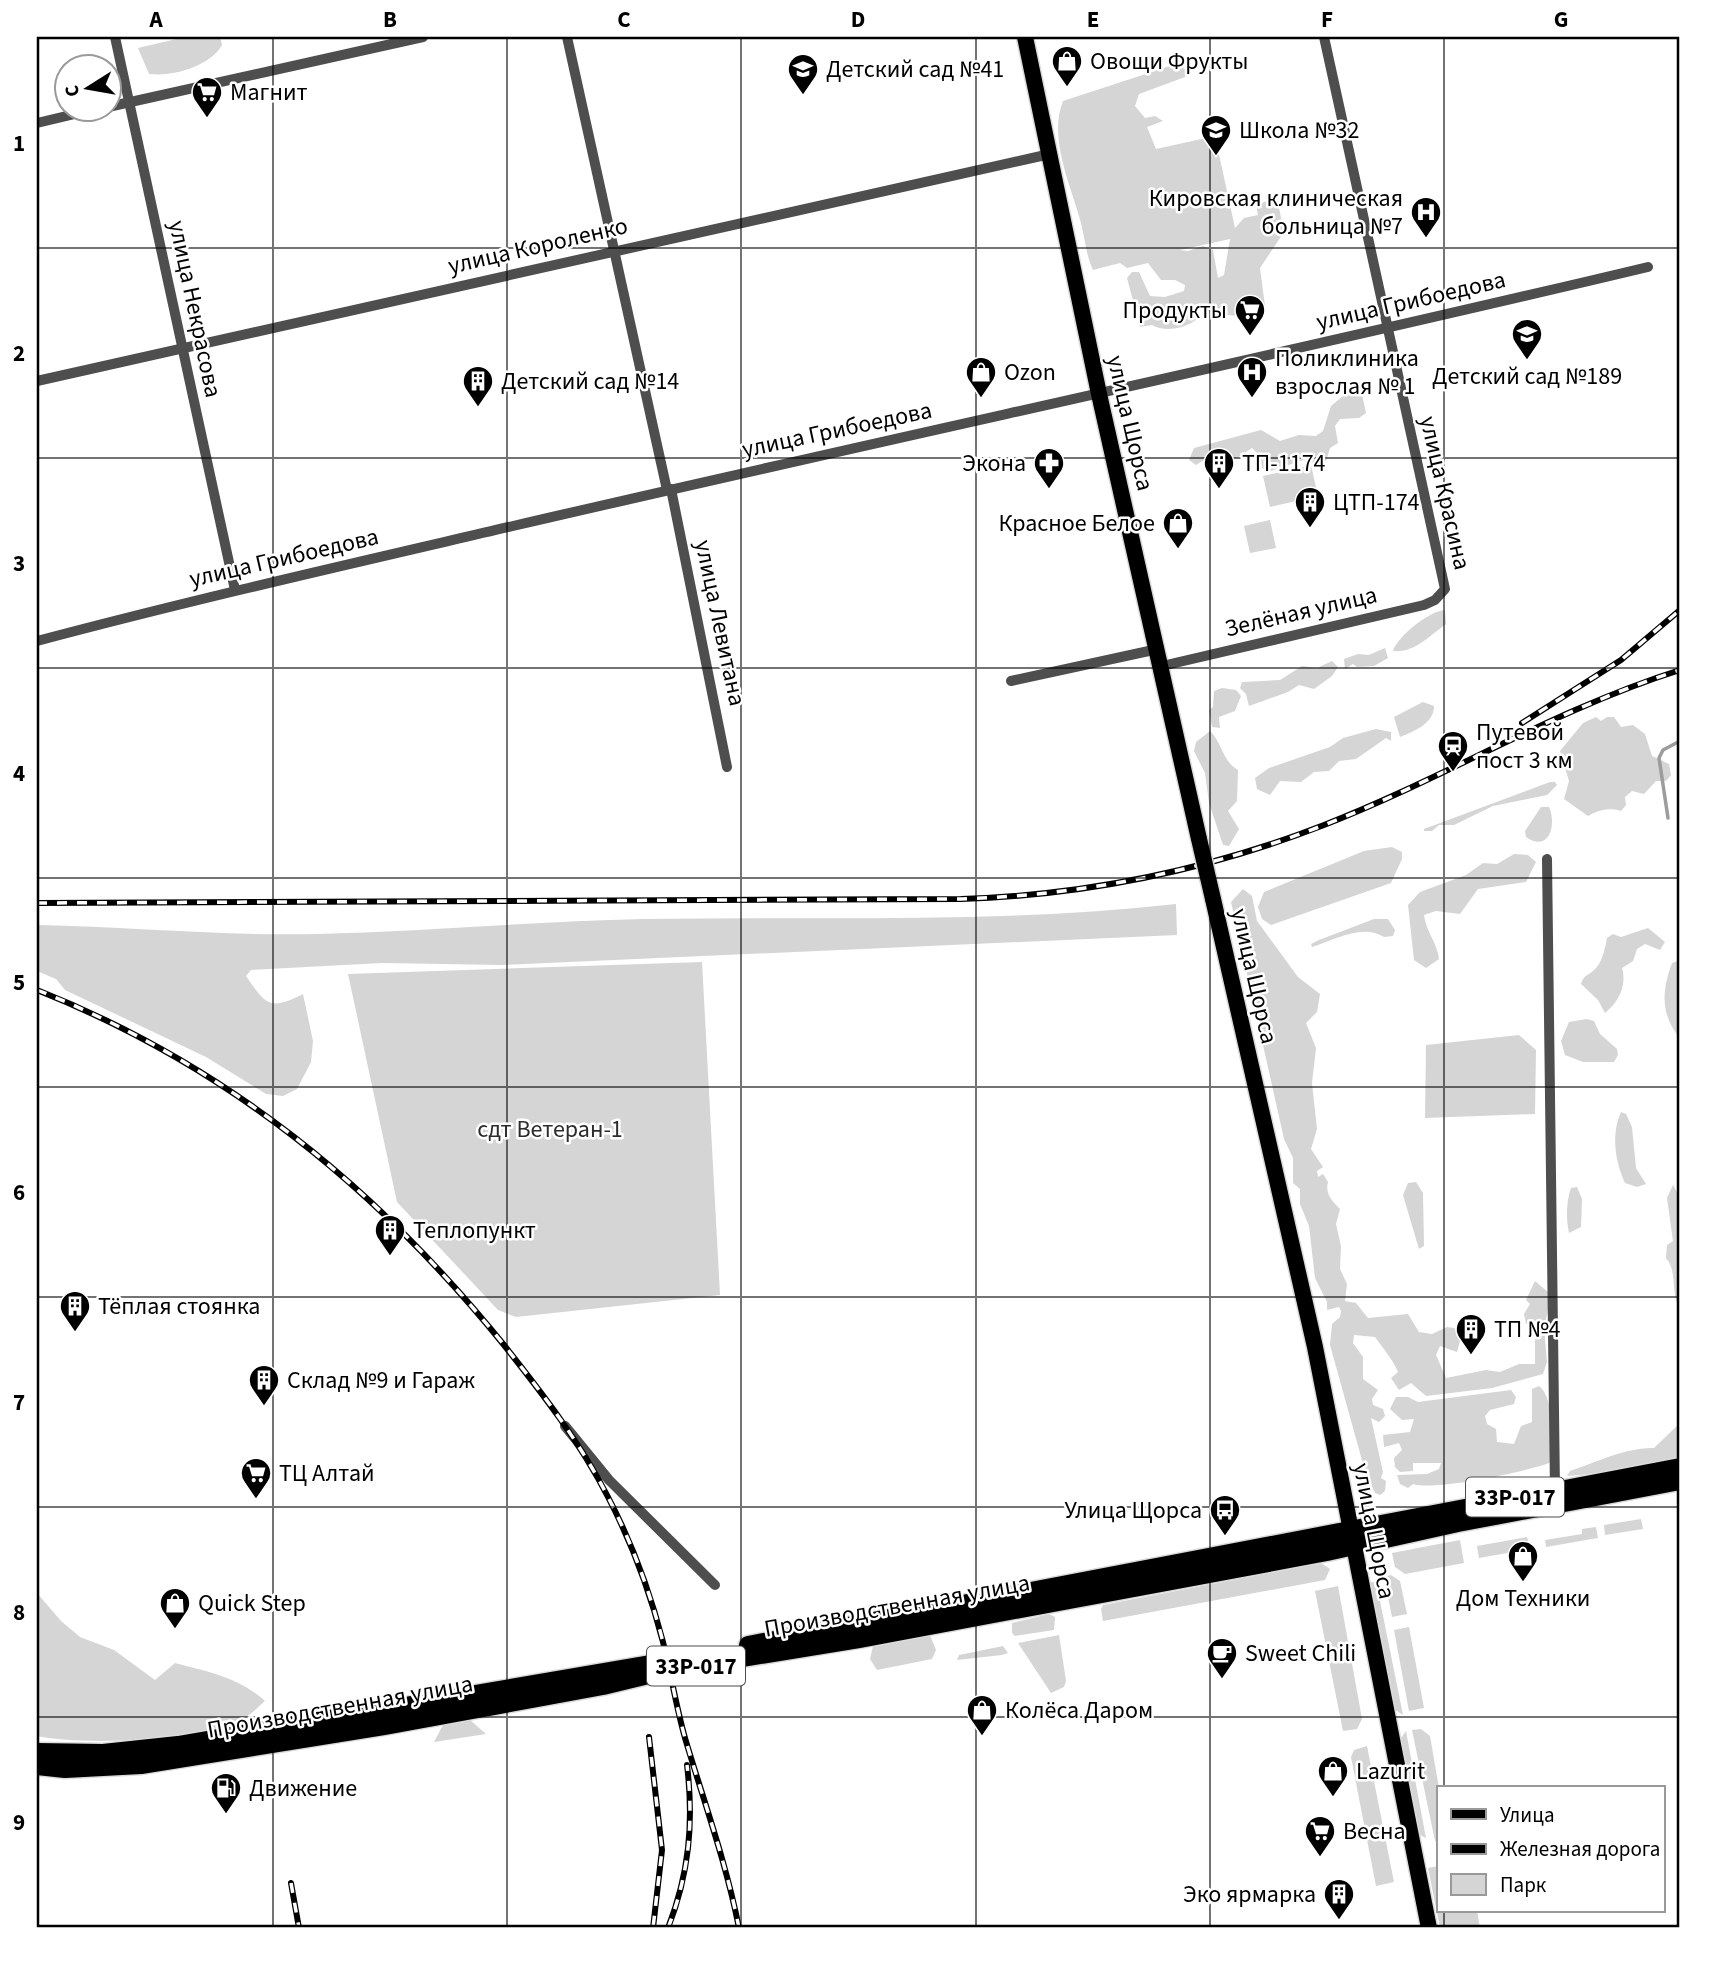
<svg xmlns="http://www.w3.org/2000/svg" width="1717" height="1965" viewBox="0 0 1717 1965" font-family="'Source Sans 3',sans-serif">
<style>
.green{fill:#d5d5d5;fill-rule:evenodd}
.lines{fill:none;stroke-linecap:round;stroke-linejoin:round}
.stream{stroke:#9c9c9c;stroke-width:3.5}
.primary-casing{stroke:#dbdbdb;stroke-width:19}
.highway-casing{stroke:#dbdbdb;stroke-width:21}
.street{stroke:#4e4e4e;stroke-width:10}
.primary{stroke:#000;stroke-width:16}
.highway{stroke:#000;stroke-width:18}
.rail-casing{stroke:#000;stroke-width:6}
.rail{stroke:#fff;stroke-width:3.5;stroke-dasharray:10;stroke-linecap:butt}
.primary-bridge-casing{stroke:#dbdbdb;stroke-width:19;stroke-linecap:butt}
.primary-bridge{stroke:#000;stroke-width:16}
.grid{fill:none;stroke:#000;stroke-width:2;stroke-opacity:0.55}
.labels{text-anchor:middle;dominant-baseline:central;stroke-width:5;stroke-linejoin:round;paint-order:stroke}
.shield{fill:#fff;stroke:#4c4c4c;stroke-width:2}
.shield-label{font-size:23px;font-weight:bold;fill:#000}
.poi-label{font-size:24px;fill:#000;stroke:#fff;text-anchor:start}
.street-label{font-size:24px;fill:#000;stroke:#fff}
.park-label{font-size:24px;fill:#2c2c2c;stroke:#fff}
.neatline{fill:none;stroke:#000;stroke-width:2.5}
.grid-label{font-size:23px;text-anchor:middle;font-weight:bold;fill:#000}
</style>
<rect width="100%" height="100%" fill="#fff"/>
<g class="green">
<path d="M185,37H220L222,45C210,66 173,77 149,74L138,48Z"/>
<path d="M1173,65L1189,70L1185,77L1139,94L1135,106L1145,118L1155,116L1163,121L1147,127L1156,149L1215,136L1235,228L1244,218L1258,215L1256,205L1272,199L1279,208L1284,232L1260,268L1265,306C1246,323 1218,313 1196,309V320C1185,328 1165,333 1152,325L1140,327L1127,278L1132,272H1139L1150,296L1165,297L1184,291L1185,285L1175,280H1161L1148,263L1127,268L1120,263L1093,270C1086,255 1085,239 1081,223C1071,185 1048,139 1063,101ZM1230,239L1224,275L1218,278L1213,250L1203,246L1188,251L1180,250Z"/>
<path d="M1349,391L1362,394L1366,413L1359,418L1340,419L1335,426L1338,443L1330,448L1326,461L1315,464L1306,459L1268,472L1262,468L1260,456L1252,448L1237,458L1212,455L1196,465L1189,460L1194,448L1261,430L1280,441L1299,435L1316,436L1323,431L1331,406Z"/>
<path d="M1311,465L1318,496L1270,507L1263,476Z"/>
<path d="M1270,520L1276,548L1250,553L1244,526Z"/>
<path d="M1445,610L1446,624C1429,636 1415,653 1393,651C1398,636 1429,611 1445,610Z"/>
<path d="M1385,648L1388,658L1374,666L1357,667L1353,664L1345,669L1344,659L1358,654L1369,655Z"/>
<path d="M1332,661L1338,667L1332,676L1314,689L1299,685L1288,692L1249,706L1246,694L1240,688L1242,682L1280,680L1302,666L1317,668Z"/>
<path d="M1222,688L1236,690L1241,696L1235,711L1219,717L1220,728L1212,727L1209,710L1213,707L1214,691Z"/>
<path d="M1423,702L1434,706C1434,723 1415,731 1400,737L1394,717Z"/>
<path d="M1596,717L1601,721L1607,717H1614L1621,727L1633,725L1645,734L1652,756L1669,764L1671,775L1666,781H1656L1644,794L1632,791L1625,797L1626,805L1621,811C1611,807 1598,810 1588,816L1564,799L1569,781L1560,751L1583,723Z"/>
<path d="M1376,729L1391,732V741L1386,738L1356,759L1339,761L1329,771L1314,772L1301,782L1280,781L1270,795L1257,789L1255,778L1269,768L1330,747L1343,738Z"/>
<path d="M1210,731C1223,744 1222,761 1238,770L1237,801L1228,811L1239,829L1229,846L1223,845L1209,803L1205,773L1194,751L1196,742Z"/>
<path d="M1550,782H1555L1557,785L1547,795L1493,806L1454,825H1439L1432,831H1424V829Z"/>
<path d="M1541,807H1549C1557,825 1549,853 1526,837L1525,831Z"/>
<path d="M1392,847L1402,852V859L1391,883L1271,925L1262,919L1258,907L1264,892L1364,851Z"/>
<path d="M1514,854L1528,855L1536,862L1526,882L1478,889L1460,914L1436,911L1424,915C1426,932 1437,942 1439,959L1426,968L1414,960L1408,905L1420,892L1466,875L1483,863L1497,864Z"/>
<path d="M1243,889L1252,896L1257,921L1298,977L1320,994L1317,1012L1306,1023L1316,1048L1312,1083L1317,1129L1311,1149L1323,1167L1317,1171L1318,1177L1323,1174L1328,1182C1325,1194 1332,1201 1340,1209L1336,1224L1341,1246L1340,1269L1347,1284L1345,1301L1356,1303L1368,1318L1408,1314L1419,1332L1432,1334L1447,1327L1454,1328L1461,1337L1457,1352L1440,1346L1436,1355L1446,1378L1486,1370L1500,1372L1519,1364H1535V1325L1526,1324L1524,1314L1530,1304L1526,1300L1535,1281L1549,1293L1550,1301L1544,1328L1547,1362L1543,1374L1492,1388L1426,1396L1411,1383L1399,1390L1391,1378L1398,1372C1393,1360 1383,1348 1375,1337L1354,1335L1353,1343L1363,1357V1379L1378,1390L1372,1399L1373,1405L1383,1409L1385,1416L1379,1422L1371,1418L1383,1472L1381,1478L1386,1481L1385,1491L1380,1495L1375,1493L1365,1471L1330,1345L1332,1324L1340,1317L1341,1311L1339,1307L1327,1310V1302L1315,1278L1309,1226L1300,1204V1189L1293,1183V1158L1284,1139L1231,902Z"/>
<path d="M1176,904L1177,935L502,965L382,963L251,970L246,976C266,1005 270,1011 303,994L313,1041L311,1062L297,1089L283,1096L266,1094L206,1057L65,990L56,979L37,971V925C130,927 223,936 317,934C426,932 535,921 644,919C821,916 999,924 1176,904Z"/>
<path d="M1374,919H1388L1395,930L1393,936L1384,937C1363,923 1334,940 1312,947L1311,944L1319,940Z"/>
<path d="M1648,928L1665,942L1660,950L1645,944L1637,949L1633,961L1622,968C1627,985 1619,1002 1605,1013L1598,1000L1581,984C1584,975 1587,976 1593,971C1602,964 1605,949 1607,938L1613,934L1621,937Z"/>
<path d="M1680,960V1039C1661,1014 1661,993 1672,963Z"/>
<path d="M702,962L720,1295L516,1317L498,1310L397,1202L348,974Z"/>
<path d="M1587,1019L1594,1021L1600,1034L1617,1049L1618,1055L1614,1062H1583L1565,1055L1561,1041L1569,1022Z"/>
<path d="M1519,1035L1536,1050L1535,1114L1425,1118L1426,1045Z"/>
<path d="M1621,1112L1626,1114L1632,1127L1636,1168L1646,1184L1637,1187L1625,1183C1615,1161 1611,1134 1621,1112Z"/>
<path d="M1416,1182L1423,1193L1424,1246L1419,1249L1403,1195L1408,1183Z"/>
<path d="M1673,1185L1680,1197V1309C1670,1293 1678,1272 1666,1258L1667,1245L1673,1241L1667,1198Z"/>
<path d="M1577,1187L1582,1199L1581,1227L1569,1233C1566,1219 1566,1202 1571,1188Z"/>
<path d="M1539,1386C1556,1400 1550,1439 1551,1460L1549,1463C1525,1472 1436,1491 1413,1484L1408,1488L1400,1484L1397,1475L1427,1474L1439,1469L1441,1463H1413V1471L1400,1472L1395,1467L1394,1458L1402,1450L1399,1443L1384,1447L1383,1435L1410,1432L1414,1419L1402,1420L1390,1409L1396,1397H1408L1418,1402L1511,1390L1516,1397L1514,1404L1490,1410L1485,1416L1487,1424L1496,1429L1497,1442L1514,1444L1521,1426L1532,1422V1389Z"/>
<path d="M1680,1414V1459L1665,1467L1656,1462L1645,1470L1567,1476L1570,1471C1597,1462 1627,1447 1654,1448L1678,1425Z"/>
<path d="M1641,1519L1643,1529L1605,1535L1604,1525Z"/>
<path d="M1596,1527L1598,1538L1546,1547L1545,1540L1582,1534V1529Z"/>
<path d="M1527,1537L1530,1549L1479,1558L1477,1546Z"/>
<path d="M1460,1540L1464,1563L1405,1574L1395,1567L1392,1553Z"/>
<path d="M1321,1563L1330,1569L1325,1580L1103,1621L1101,1609L1103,1605Z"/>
<path d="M1391,1575L1400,1581L1407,1614L1392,1617L1384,1577Z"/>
<path d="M1376,1581L1403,1715L1394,1709L1369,1583Z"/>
<path d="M1338,1586L1362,1719L1357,1729L1343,1731L1315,1591Z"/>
<path d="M37,1593L61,1621L80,1637L114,1650L155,1680L175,1663C209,1672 238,1677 265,1701C259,1706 252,1714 244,1718C197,1741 89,1746 37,1736Z"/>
<path d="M1049,1614L1055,1617L1054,1630L1015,1636L1012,1633V1623Z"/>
<path d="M1409,1627L1424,1708L1409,1711L1394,1630Z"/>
<path d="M930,1635L936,1650L932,1659L877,1670L870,1659L873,1646Z"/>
<path d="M1059,1635L1066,1681L1064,1687L1051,1693L1018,1643Z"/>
<path d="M1003,1646L1008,1653L1002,1655L957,1660L959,1655Z"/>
<path d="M469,1719L486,1734L434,1742L443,1725Z"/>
<path d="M1421,1729L1430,1736L1439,1788V1841H1435L1412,1730Z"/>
<path d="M1406,1731L1426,1838L1418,1834L1401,1738Z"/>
<path d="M1367,1746L1394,1882L1376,1886L1351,1757L1354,1750Z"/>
<path d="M1439,1866V1911H1477L1480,1928H1440L1428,1868Z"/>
</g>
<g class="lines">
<path class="stream" d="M1668,818L1659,758L1663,750L1680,741"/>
<g class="primary-casing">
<g id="primary">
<path d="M1025,37L1099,394L1199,839"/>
<path d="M1213,899L1315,1347L1429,1928"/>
</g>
</g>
<g class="highway-casing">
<g id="highway">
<path d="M748,1645L1680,1467"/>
<path d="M37,1752L103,1753L178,1745L656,1663"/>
<path d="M37,1766L65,1769L141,1765L384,1726L603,1686L669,1670L859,1639L1327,1552L1458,1523L1680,1481"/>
</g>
</g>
<g class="street">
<path d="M115,37L235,590"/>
<path d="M567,37L667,490"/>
<path d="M108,107L423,37"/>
<path d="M37,123L100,108"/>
<path d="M37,381L1050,154"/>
<path d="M671,489L727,767"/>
<path d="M37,641C195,599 354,563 513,526C891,438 1271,357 1648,267"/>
<path d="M1162,666L1424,605L1435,600L1445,589L1324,37"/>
<path d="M1011,681L1158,649"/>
<path d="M1547,859L1555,1490"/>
<path d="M565,1426L609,1480L715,1585"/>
</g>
<use href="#primary" class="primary"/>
<use href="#highway" class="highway"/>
<g class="rail-casing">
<g id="rail">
<path d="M1522,723L1621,660L1680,610"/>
<path d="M37,903L961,899C1086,895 1208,870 1324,825C1445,778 1556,709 1680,670"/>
<path d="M37,990C226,1065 376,1187 504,1345C542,1393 580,1442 608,1497C632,1543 650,1592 663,1642C671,1674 676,1706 685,1738C704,1802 726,1862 739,1928"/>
<path d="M649,1737L662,1850L653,1928"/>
<path d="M291,1883L299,1928"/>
<path d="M668,1928C689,1874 694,1823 687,1765"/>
</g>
</g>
<use href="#rail" class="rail"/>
<g class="primary-bridge-casing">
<path id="primary-bridge" d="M1199,839L1213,899"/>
</g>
<use href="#primary-bridge" class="primary-bridge"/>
</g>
<path class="grid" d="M273,37V1928M507,37V1928M741,37V1928M976,37V1928M1210,37V1928M1444,37V1788M37,248H1680M37,458H1680M37,668H1680M37,878H1680M37,1087H1680M37,1297H1680M37,1507H1680M37,1717H1680M1444,1911V1928"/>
<defs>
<g id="shop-pin" transform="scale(1.575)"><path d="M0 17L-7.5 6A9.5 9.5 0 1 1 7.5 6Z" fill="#000" stroke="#fff"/><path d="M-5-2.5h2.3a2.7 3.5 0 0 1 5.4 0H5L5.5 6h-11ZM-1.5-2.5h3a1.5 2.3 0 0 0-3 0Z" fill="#fff"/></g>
<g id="school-pin" transform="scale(1.575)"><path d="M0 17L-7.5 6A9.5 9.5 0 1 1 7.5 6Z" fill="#000" stroke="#fff"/><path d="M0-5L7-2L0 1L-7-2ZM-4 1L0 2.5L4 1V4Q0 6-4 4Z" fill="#fff"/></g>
<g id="supermarket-pin" transform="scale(1.575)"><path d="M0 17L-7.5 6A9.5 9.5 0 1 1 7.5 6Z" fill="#000" stroke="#fff"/><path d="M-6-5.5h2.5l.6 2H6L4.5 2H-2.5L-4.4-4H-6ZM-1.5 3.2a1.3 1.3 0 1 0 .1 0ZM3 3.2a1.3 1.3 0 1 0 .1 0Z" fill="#fff"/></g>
<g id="hospital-pin" transform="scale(1.575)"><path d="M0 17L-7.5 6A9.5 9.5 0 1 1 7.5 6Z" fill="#000" stroke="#fff"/><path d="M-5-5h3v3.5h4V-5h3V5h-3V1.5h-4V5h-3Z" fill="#fff"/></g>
<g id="building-pin" transform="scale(1.575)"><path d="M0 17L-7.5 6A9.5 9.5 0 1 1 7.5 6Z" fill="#000" stroke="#fff"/><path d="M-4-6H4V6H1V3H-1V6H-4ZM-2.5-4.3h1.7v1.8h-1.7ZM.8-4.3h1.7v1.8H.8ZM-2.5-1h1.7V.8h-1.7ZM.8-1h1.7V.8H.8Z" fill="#fff"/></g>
<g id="pharmacy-pin" transform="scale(1.575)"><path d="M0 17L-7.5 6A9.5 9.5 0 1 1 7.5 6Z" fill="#000" stroke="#fff"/><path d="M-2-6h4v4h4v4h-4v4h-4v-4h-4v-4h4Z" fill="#fff"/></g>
<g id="station-pin" transform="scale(1.575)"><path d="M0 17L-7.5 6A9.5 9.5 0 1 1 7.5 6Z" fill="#000" stroke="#fff"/><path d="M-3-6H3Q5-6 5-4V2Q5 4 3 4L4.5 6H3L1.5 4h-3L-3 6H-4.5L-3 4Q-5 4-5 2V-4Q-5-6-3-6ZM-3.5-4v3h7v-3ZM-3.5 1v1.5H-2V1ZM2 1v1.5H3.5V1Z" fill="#fff"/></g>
<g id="bus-pin" transform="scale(1.575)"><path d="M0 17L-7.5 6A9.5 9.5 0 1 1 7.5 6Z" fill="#000" stroke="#fff"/><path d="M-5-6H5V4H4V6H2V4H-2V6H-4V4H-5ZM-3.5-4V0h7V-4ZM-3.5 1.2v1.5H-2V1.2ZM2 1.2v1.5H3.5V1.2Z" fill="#fff"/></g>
<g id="cafe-pin" transform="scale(1.575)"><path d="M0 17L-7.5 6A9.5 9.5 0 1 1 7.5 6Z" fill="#000" stroke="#fff"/><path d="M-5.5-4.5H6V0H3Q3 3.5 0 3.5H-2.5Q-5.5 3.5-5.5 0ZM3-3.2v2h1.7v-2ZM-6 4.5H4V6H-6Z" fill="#fff"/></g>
<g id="fuel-pin" transform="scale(1.575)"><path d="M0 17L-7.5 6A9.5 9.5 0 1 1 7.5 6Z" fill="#000" stroke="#fff"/><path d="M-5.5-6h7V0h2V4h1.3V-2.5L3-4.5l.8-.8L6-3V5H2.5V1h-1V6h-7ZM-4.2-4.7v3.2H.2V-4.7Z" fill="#fff"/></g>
</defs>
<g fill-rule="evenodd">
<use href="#shop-pin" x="1067" y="61"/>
<use href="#school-pin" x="803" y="69"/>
<use href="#supermarket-pin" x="207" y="92"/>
<use href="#school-pin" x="1216" y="130"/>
<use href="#hospital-pin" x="1426" y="212"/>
<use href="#supermarket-pin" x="1250" y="310"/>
<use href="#school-pin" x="1527" y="334"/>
<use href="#shop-pin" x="981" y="372"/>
<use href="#hospital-pin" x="1252" y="372"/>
<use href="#building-pin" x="478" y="381"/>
<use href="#pharmacy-pin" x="1049" y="463"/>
<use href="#building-pin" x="1219" y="463"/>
<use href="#building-pin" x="1310" y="502"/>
<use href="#shop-pin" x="1178" y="523"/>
<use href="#station-pin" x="1453" y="746"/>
<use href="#building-pin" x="390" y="1230"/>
<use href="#building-pin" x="75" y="1306"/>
<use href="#building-pin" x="1471" y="1329"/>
<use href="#building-pin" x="264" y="1380"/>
<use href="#supermarket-pin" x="256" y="1473"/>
<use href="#bus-pin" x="1225" y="1510"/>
<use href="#shop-pin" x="1523" y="1556"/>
<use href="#shop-pin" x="175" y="1603"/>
<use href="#cafe-pin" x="1222" y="1653"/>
<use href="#shop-pin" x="982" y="1710"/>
<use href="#shop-pin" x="1333" y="1771"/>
<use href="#fuel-pin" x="226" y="1788"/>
<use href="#supermarket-pin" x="1320" y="1831"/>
<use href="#building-pin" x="1339" y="1894"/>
</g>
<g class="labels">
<g class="shield">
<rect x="1466" y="1477.5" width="98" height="39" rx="5"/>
<rect x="647" y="1646.5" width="98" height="39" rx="5"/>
</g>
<g class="shield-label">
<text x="1515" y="1497">33Р-017</text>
<text x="696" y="1666">33Р-017</text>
</g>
<g class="poi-label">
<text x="1090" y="61">Овощи Фрукты</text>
<text x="826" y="69">Детский сад №41</text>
<text x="230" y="92">Магнит</text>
<text x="1239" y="130">Школа №32</text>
<text x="1403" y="198" text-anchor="end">Кировская клиническая<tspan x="1403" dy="28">больница №7</tspan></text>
<text x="1227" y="310" text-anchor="end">Продукты</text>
<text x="1275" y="358">Поликлиника<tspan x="1275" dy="28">взрослая № 1</tspan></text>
<text x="1004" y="372">Ozon</text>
<text x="1527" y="376" text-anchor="middle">Детский сад №189</text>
<text x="501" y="381">Детский сад №14</text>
<text x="1026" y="463" text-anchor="end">Экона</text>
<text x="1242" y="463">ТП-1174</text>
<text x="1333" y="502">ЦТП-174</text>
<text x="1155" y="523" text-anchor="end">Красное Белое</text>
<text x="1476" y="732">Путевой<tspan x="1476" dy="28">пост 3 км</tspan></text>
<text x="413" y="1230">Теплопункт</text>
<text x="98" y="1306">Тёплая стоянка</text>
<text x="1494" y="1329">ТП №4</text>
<text x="287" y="1380">Склад №9 и Гараж</text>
<text x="279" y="1473">ТЦ Алтай</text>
<text x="1202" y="1510" text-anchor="end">Улица Щорса</text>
<text x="1523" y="1598" text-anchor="middle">Дом Техники</text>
<text x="198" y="1603">Quick Step</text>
<text x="1245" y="1653">Sweet Chili</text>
<text x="1005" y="1710">Колёса Даром</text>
<text x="1356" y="1771">Lazurit</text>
<text x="249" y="1788">Движение</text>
<text x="1343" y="1831">Весна</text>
<text x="1316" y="1894" text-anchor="end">Эко ярмарка</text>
</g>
<g class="street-label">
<text transform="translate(538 246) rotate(-13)">улица Короленко</text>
<text transform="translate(1411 301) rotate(-13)">улица Грибоедова</text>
<text transform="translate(195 309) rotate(78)">улица Некрасова</text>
<text transform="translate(1130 423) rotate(77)">улица Щорса</text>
<text transform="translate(837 430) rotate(-12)">улица Грибоедова</text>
<text transform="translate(1445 493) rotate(77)">улица Красина</text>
<text transform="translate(284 558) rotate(-13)">улица Грибоедова</text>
<text transform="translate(1301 612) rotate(-13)">Зелёная улица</text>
<text transform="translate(720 623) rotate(78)">улица Левитана</text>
<text transform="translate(1254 976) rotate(77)">улица Щорса</text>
<text transform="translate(1374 1531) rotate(79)">улица Щорса</text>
<text transform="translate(897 1606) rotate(-10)">Производственная улица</text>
<text transform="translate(340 1707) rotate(-10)">Производственная улица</text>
</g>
<g class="park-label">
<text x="550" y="1129">сдт Ветеран-1</text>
</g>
</g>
<rect width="1717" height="1965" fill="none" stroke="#ffffff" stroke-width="77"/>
<rect x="1437" y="1786" width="228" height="126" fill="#ffffff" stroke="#999999" stroke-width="2"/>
<rect x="1451" y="1809" width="35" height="10" fill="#000000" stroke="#999999" stroke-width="2"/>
<text x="1500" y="1822" font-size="21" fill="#000000">Улица</text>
<rect x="1451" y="1844" width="35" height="10" fill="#000000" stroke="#999999" stroke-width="2"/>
<text x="1500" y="1856" font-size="21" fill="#000000">Железная дорога</text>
<rect x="1451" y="1874" width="35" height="21" fill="#d5d5d5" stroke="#999999" stroke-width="2"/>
<text x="1500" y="1892" font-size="21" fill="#000000">Парк</text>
<g transform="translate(88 88) rotate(259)"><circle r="33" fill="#ffffff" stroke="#999999" stroke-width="2"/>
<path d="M0-5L12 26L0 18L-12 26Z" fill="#000000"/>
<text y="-10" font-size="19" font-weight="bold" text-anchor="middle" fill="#000000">С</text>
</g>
<rect x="38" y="38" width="1640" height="1888" class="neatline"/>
<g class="grid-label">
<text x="156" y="27">A</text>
<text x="390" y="27">B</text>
<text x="624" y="27">C</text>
<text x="858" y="27">D</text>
<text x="1093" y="27">E</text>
<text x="1327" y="27">F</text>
<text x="1561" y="27">G</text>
<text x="19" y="151">1</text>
<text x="19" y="361">2</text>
<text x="19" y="571">3</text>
<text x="19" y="781">4</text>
<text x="19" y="990">5</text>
<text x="19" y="1200">6</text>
<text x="19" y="1410">7</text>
<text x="19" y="1620">8</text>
<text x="19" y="1830">9</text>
</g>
</svg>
